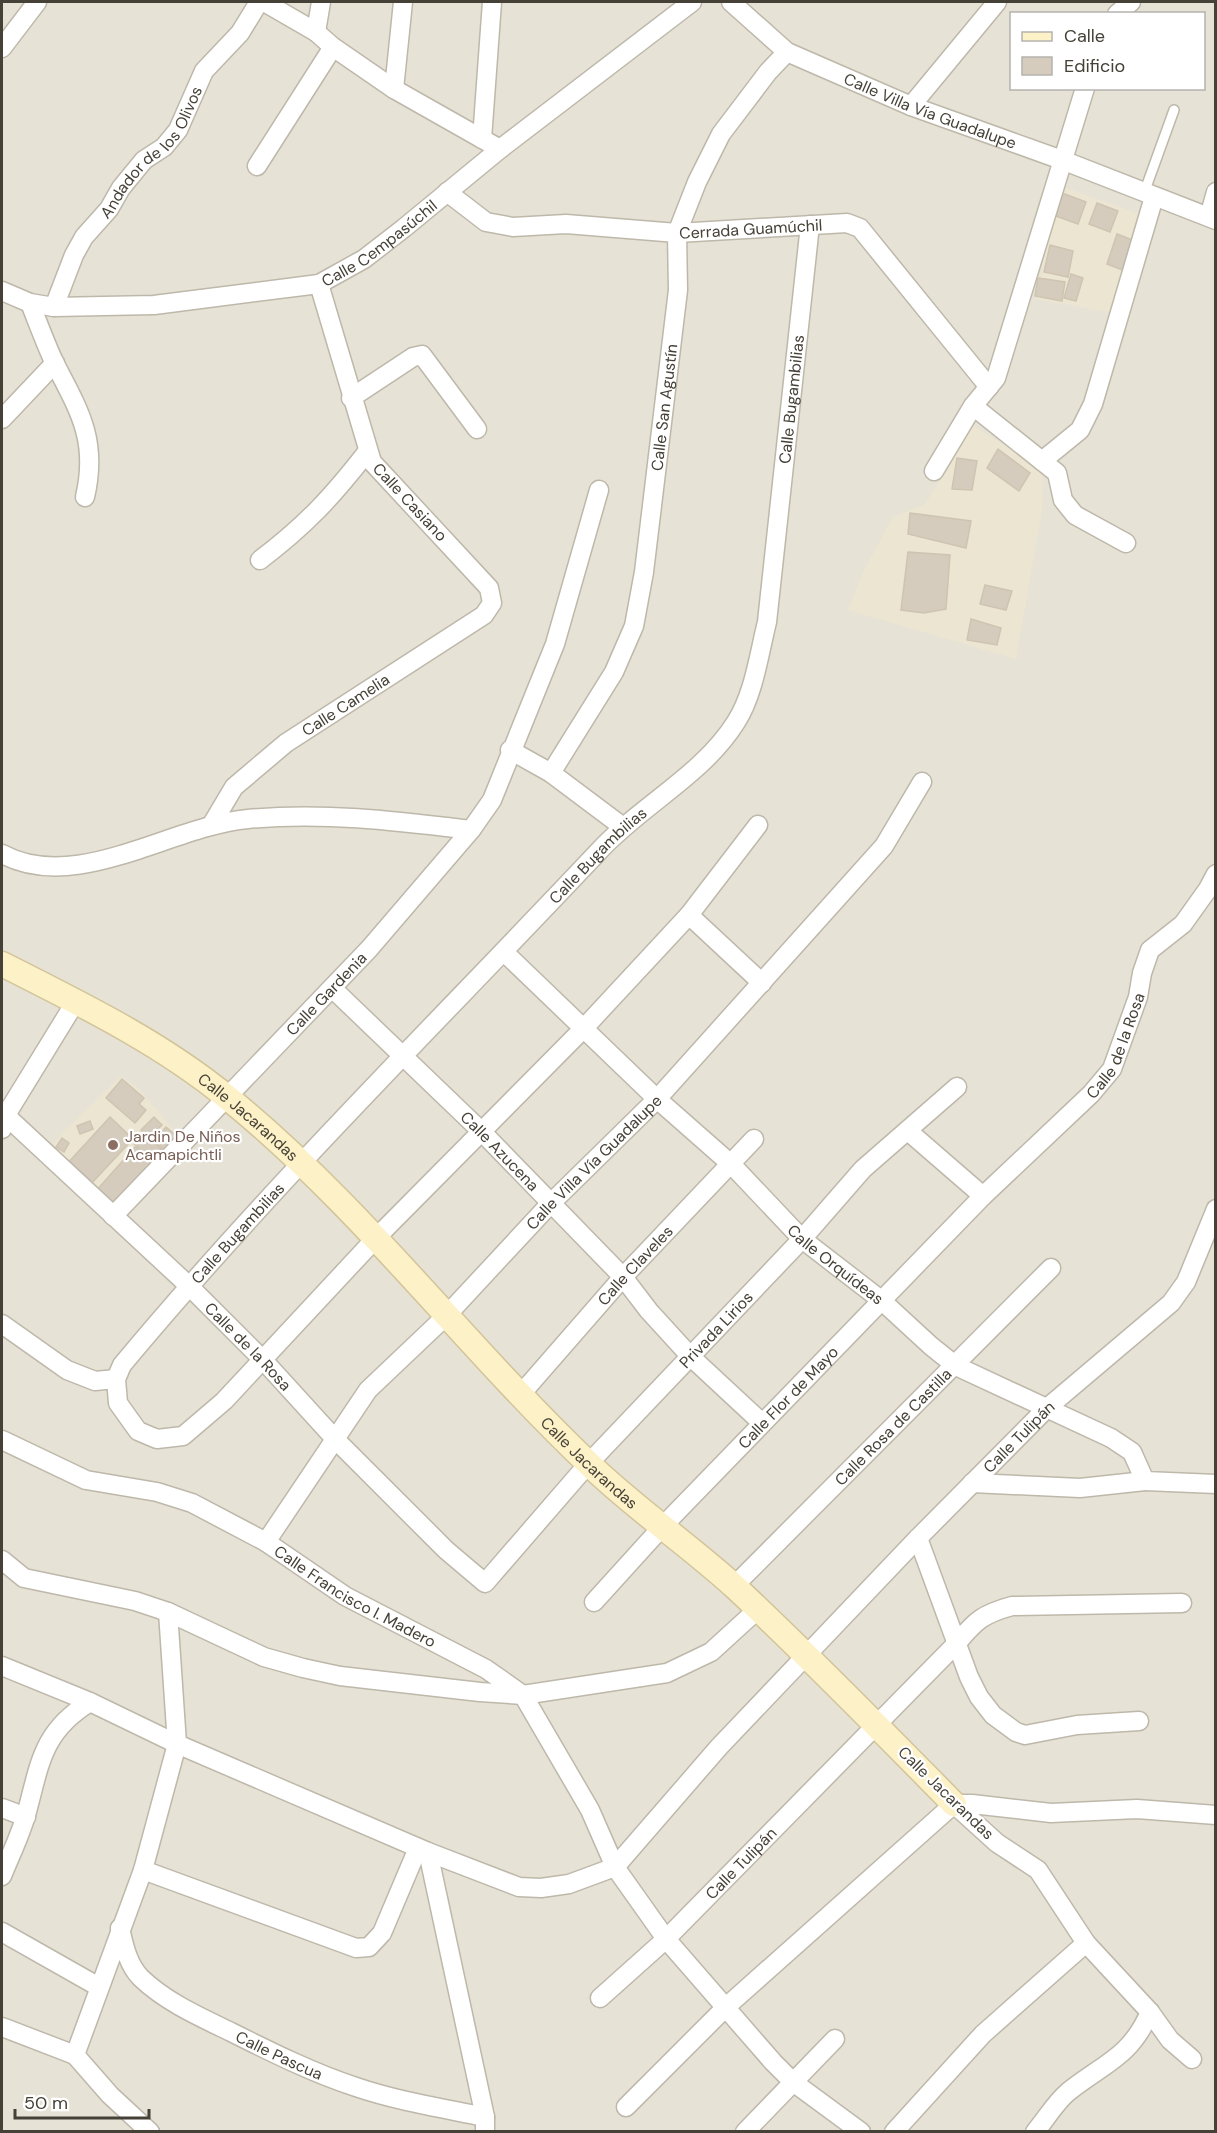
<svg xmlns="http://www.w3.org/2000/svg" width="1217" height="2133" viewBox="0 0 1217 2133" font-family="'DM Sans',sans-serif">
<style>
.residential{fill:#e7e2d6;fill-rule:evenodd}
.education{fill:#ece5d2}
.building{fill:#d5ccbd;stroke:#cfc4b1;stroke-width:1.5}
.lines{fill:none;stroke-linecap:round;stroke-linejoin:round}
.lane-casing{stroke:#beb8aa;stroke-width:12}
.street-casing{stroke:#beb8aa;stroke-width:21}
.secondary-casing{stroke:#d2c499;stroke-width:27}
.lane{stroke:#fff;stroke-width:9}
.street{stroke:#fff;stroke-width:18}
.secondary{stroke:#fdf1c8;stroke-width:24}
.education-dot{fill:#8d6e63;stroke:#fff;stroke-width:2}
.labels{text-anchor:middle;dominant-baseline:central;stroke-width:4.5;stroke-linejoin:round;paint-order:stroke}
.street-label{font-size:16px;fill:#464137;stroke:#fff}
.education-label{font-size:16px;fill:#785e54;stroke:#fff;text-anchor:start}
</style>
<rect width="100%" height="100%" fill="#f3f0e8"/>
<path class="residential" d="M2,2H1215V2131H2ZM1012,14H1204V88H1012Z"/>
<g class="education">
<path d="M1060,186L1145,216L1115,313L1036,299Z"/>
<path d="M970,424L1043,470L1042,510L1016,659L848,610L863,572L893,517L925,504L949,467Z"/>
<path d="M121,1076L139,1089L180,1137L113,1211L48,1152L63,1132Z"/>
</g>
<g class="building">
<path d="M1062,193L1086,202L1078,224L1053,215Z"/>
<path d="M1097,203L1118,211L1110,232L1089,224Z"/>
<path d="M1117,234L1135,241L1125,271L1107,264Z"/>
<path d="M1050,245L1073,251L1068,277L1044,272Z"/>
<path d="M1071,274L1083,278L1076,301L1064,298Z"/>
<path d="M1038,278L1065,282L1062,301L1035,296Z"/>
<path d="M998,449L1030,473L1019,491L987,468Z"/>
<path d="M957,458L977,461L972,490L952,489Z"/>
<path d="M910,513L971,521L966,548L908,534Z"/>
<path d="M908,552L950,555L946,609L924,613L901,610Z"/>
<path d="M985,585L1012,591L1006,610L980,604Z"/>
<path d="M971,619L1001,628L997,645L967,640Z"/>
<path d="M122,1079L144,1098L139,1104L146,1110L135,1123L106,1098Z"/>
<path d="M110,1117L133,1139L89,1186L66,1165Z"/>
<path d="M154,1117L162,1125L149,1138L141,1130Z"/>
<path d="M90,1121L93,1129L80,1134L77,1126Z"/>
<path d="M166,1127L178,1137L165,1151L154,1141Z"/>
<path d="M143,1133L163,1151L153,1162L134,1144Z"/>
<path d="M62,1138L69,1143L64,1152L56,1147Z"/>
<path d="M135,1147L152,1162L113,1206L96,1191Z"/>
</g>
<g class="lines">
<g class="lane-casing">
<path id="lane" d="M1144,193L1174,110"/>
</g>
<g class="street-casing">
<g id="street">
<path d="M264,2L316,32L333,47L394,89L500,149"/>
<path id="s1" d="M731,2L787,52L911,106L1062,160L1216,220"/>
<path d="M1117,14L1131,2"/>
<path d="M316,32L321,2"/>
<path d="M2,48L37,2"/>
<path d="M394,89L403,2"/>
<path d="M911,106L997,2"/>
<path d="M482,139L492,2"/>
<path d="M257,166L333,47"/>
<path id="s2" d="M447,192L486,222L513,227L566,224L677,233L847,223L860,228L989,387"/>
<path d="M1209,217L1216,192"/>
<path id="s3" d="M2,291L30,303L54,307L154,305L319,284L364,259L404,228L500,149L692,2"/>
<path d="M30,303C38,323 46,345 55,364C80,412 98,441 85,497"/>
<path id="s4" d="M54,307L74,255L84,237L109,209L121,188L144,160L164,147L178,130L204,71L240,33L259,2"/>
<path d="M351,398L413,357L422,355L477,429"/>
<path d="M973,406L1057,473L1063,500L1075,515L1126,543"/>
<path d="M2,419L55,363"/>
<path d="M1042,461L1080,430L1093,404L1154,197"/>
<path d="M934,471L973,406L996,378L1085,88"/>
<path d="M260,560C306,525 332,497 367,452"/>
<path d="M510,750L551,773L623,827"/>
<path id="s5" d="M551,773L614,672L634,626L644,572L678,290L677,233L697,182L721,134L768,72L787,52"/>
<path id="s6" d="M212,824L234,787L286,743L484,615L492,603L489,588L372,462L319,284"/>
<path id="s7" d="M758,825L689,915L584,1028L376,1238L224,1401L183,1436L157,1439L138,1431L118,1403L116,1379L122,1365C271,1186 438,1022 598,852C640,806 703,775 736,722C754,694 759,654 767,622L810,225"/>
<path d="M2,854C76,894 171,826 248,819C324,812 396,821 471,830"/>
<path d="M689,915L762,983"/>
<path id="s8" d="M504,952L657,1099L732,1165L802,1239L881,1300L931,1346L956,1366L1111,1438L1132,1452L1145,1481L1216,1484"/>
<path id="s9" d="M332,988L480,1130L623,1277L649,1311L691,1357L762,1423"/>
<path id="s10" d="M2,1112L188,1285L264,1361L336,1440L446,1550L485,1583L588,1464L802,1239L863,1169L957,1087"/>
<path d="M2,1129L6,1115L76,1001"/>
<path d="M908,1131L983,1196"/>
<path id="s11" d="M113,1216L369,949L471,830L492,800L555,644L599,490"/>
<path d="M2,1324L67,1370L95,1381L116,1379"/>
<path id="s12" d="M521,1394L623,1277L754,1139"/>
<path id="s13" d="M2,1440L86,1480L157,1492L192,1503L266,1542L345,1596L486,1669L523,1695L590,1810L615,1867L666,1939L773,2062L793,2082L861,2132"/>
<path d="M972,1483L1080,1488L1145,1481"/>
<path d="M918,1538L969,1677L979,1697L993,1715L1016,1732L1025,1735L1077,1725L1139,1721"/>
<path id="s14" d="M266,1542L368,1390L446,1316L551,1203L657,1099L884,846L922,782"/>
<path d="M2,1560L24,1578L135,1601L168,1612L264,1657L303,1668L340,1676L480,1692L523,1695L667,1673L711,1652L757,1610"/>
<path id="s15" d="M734,1586L1051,1268"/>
<path id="s16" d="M594,1602L662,1527L983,1196L1091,1094L1112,1069L1138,997L1142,973L1150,950L1183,924L1208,889L1216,874"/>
<path id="s17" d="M2,1666L90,1702L177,1744L428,1852L519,1887L541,1888L569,1884L615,1867L719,1747L918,1538L1047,1408L1171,1303L1186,1282L1216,1209"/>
<path d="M954,1804L997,1843L1038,1870L1086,1943L1150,2012L1170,2040L1192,2059"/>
<path d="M2,1808L26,1817"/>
<path d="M428,1852L485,2117V2132"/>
<path d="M143,1870L356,1948L369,1947L382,1933L418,1848"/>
<path d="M2,1876C10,1856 20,1836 26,1815C40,1765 41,1732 90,1702"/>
<path id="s18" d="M120,1928C124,1946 128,1965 141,1978C166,2002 200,2017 231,2032C271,2052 313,2073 356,2087C397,2101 442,2108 485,2117"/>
<path d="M2,1932L99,1987"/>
<path id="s19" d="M600,1998L666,1939L957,1643C976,1620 983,1614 1012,1606L1182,1603"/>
<path d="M2,2027L75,2055L110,2095L150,2132"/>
<path d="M75,2055L143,1870L177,1744L168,1612"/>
<path d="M626,2107L726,2007L954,1804H972L1051,1813L1137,1809L1216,1815"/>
<path d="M745,2132L835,2039"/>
<path d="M894,2132L983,2034L1086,1943"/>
<path d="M1035,2132C1046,2119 1055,2103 1068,2092C1104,2063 1130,2058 1150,2012"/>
</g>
</g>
<g class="secondary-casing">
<g id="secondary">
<path id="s20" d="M2,964C79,1003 160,1042 228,1098C361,1206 464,1345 588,1463C634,1508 688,1544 735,1587C810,1657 882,1731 954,1804"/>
</g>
</g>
<use href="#lane" class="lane"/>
<use href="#street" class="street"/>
<use href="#secondary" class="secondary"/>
</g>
<circle class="education-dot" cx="113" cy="1145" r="6"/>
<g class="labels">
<g class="street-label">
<text stroke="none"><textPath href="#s1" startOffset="230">Calle Villa Vía Guadalupe</textPath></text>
<text stroke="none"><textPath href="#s4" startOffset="186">Andador de los Olivos</textPath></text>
<text stroke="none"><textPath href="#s2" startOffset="315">Cerrada Guamúchil</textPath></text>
<text stroke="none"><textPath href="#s3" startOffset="394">Calle Cempasúchil</textPath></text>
<text stroke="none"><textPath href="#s7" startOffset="2180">Calle Bugambilias</textPath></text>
<text stroke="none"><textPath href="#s5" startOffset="390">Calle San Agustín</textPath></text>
<text transform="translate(410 502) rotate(47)">Calle Casiano</text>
<text stroke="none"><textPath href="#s6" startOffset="182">Calle Camelia</textPath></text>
<text stroke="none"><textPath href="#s7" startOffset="1658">Calle Bugambilias</textPath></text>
<text stroke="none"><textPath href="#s11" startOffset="308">Calle Gardenia</textPath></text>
<text stroke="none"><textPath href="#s16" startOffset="766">Calle de la Rosa</textPath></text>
<text stroke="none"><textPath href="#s20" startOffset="291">Calle Jacarandas</textPath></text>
<text stroke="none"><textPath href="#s9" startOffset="234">Calle Azucena</textPath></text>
<text stroke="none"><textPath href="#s14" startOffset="504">Calle Villa Vía Guadalupe</textPath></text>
<text stroke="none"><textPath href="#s7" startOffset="1136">Calle Bugambilias</textPath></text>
<text stroke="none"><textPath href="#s8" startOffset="456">Calle Orquídeas</textPath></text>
<text stroke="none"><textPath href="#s12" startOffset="172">Calle Claveles</textPath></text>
<text stroke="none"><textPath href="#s10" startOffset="1018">Privada Lirios</textPath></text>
<text stroke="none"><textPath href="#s10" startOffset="340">Calle de la Rosa</textPath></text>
<text stroke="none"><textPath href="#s16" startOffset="282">Calle Flor de Mayo</textPath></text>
<text stroke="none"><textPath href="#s15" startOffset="225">Calle Rosa de Castilla</textPath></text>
<text stroke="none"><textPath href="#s17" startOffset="1252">Calle Tulipán</textPath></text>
<text stroke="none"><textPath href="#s20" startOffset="777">Calle Jacarandas</textPath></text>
<text stroke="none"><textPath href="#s13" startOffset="390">Calle Francisco I. Madero</textPath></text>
<text transform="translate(946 1793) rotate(44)">Calle Jacarandas</text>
<text stroke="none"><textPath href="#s19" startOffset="195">Calle Tulipán</textPath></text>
<text stroke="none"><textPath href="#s18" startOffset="214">Calle Pascua</textPath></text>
</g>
<g class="education-label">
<text x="125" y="1136">Jardin De Niños<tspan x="125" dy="18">Acamapichtli</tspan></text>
</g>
</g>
<rect width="1217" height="2133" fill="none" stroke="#464137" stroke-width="6"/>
<rect x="1010" y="12" width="195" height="78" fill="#ffffff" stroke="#b5b3af" stroke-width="1.5"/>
<rect x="1022" y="32" width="30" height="9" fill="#fdf1c8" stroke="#b5b3af" stroke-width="1.5"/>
<text x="1064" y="42" font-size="18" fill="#464137">Calle</text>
<rect x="1022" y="57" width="30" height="18" fill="#d5ccbd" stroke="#b5b3af" stroke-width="1.5"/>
<text x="1064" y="72" font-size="18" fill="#464137">Edificio</text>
<path d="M15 2109v9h134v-9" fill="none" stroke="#464137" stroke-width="3"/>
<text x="24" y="2109" font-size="18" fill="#464137" stroke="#ffffff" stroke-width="4.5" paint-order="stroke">50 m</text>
</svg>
